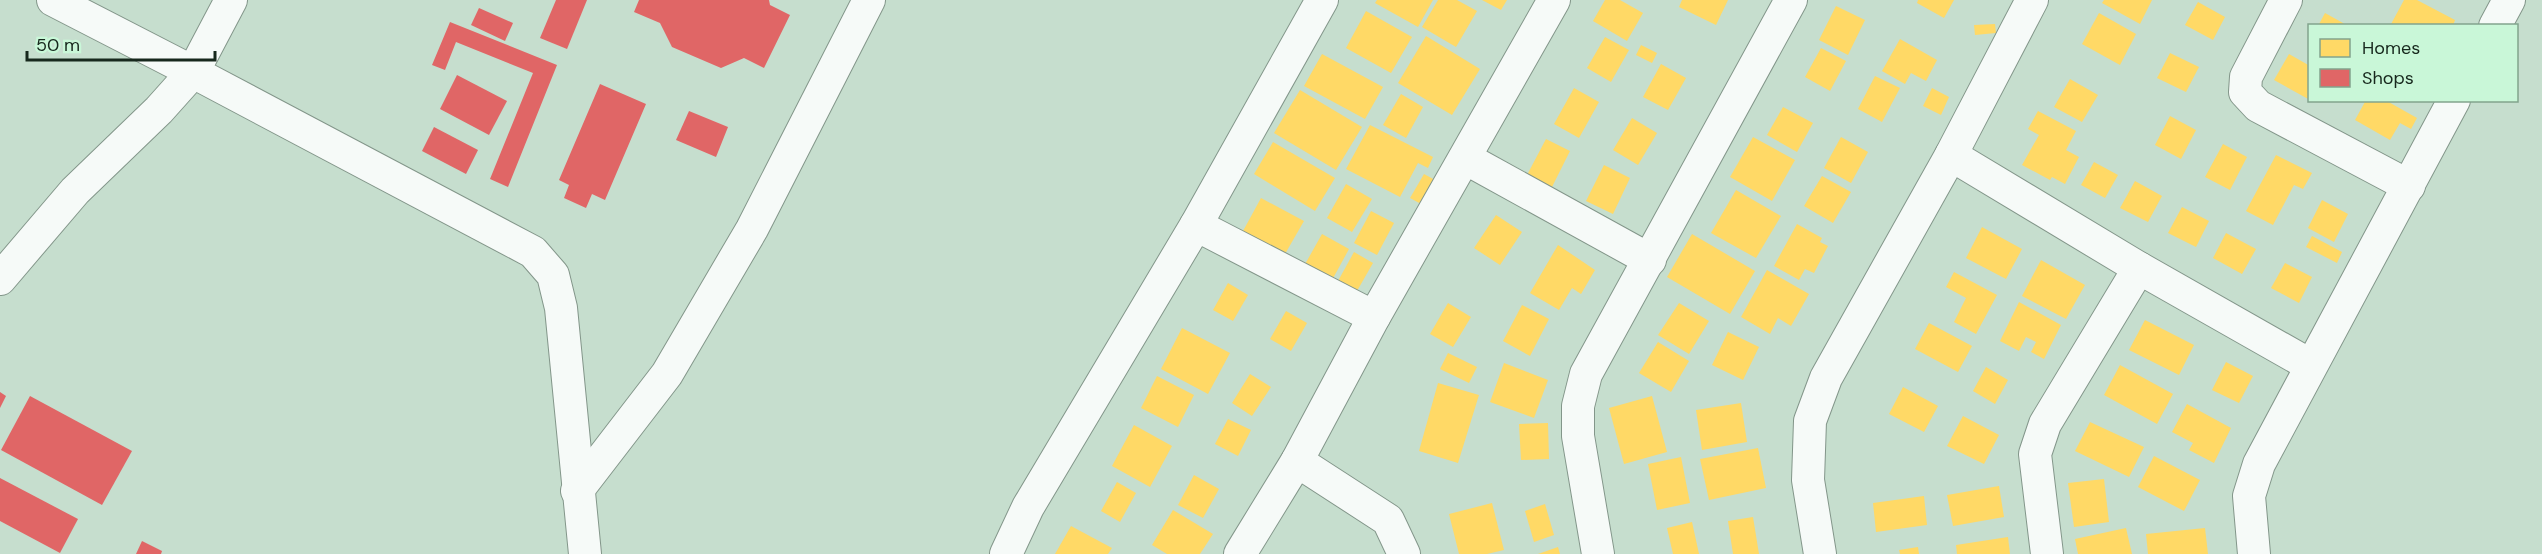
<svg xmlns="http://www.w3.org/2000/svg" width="2542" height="554" viewBox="0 0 2542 554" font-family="'DM Sans',sans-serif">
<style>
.homes{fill:#ffd966}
.shops{fill:#e06666}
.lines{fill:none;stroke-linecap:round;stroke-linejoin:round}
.minor-casing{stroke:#83968a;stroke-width:34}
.minor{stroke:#f6faf8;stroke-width:32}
</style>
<rect width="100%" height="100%" fill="#c6dece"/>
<g class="homes">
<path d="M1377,0H1433L1418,27L1375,3Z"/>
<path d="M1438,0H1457L1477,11L1456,47L1422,27Z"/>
<path d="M1482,0H1507L1501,10Z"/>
<path d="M1605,0H1620L1643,13L1627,41L1593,21Z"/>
<path d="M1682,0H1728L1716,25L1679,7Z"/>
<path d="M1918,0H1954L1944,18L1917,3Z"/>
<path d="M2104,0H2152L2140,24L2102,3Z"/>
<path d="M2404,0H2417L2455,20L2453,26H2390Z"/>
<path d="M2198,2L2225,17L2213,40L2185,25Z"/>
<path d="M1836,6L1865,20L1848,55L1819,40Z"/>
<path d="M1366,11L1412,37L1391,73L1346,48Z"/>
<path d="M2099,13L2136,34L2120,65L2082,44Z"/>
<path d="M2325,13L2343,23L2347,26H2318Z"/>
<path d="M1995,24L1996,33L1975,35L1974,25Z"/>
<path d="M1426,36L1480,69L1452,115L1398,83Z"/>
<path d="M1605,37L1629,50L1611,82L1587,68Z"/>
<path d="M1900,39L1937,60L1926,81L1911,73L1905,84L1882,71Z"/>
<path d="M1641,45L1657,53L1652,63L1636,55Z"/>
<path d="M1821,48L1846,61L1830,91L1805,77Z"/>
<path d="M2170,53L2199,67L2186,92L2157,78Z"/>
<path d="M1322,54L1383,87L1365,119L1304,86Z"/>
<path d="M2289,54L2310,66V100L2274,80Z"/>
<path d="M1661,64L1686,78L1668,110L1643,97Z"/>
<path d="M1875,76L1900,88L1882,122L1858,109Z"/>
<path d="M2070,79L2098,95L2082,122L2054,107Z"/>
<path d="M1574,88L1599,102L1579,138L1554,124Z"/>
<path d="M1932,88L1949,97L1941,115L1923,106Z"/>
<path d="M1300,90L1362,127L1336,170L1274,133Z"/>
<path d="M1401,94L1423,107L1406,138L1383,125Z"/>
<path d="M2366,100H2385L2417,118L2411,129L2400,123L2390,140L2355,120Z"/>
<path d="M1783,107L1813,123L1797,152L1767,135Z"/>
<path d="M2038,111L2076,131L2066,150L2079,157L2065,184L2052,177L2050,180L2022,165L2039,135L2028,129Z"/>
<path d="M2170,116L2196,130L2181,159L2155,145Z"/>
<path d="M1632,118L1657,133L1638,165L1613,150Z"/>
<path d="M1370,125L1433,157L1428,168L1418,163L1400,197L1346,169Z"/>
<path d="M1753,137L1795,160L1772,201L1730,177Z"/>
<path d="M1841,137L1868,152L1851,183L1824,168Z"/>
<path d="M1546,139L1570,151L1552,187L1527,175Z"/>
<path d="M1273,142L1335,178L1315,211L1254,174Z"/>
<path d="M2223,144L2247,157L2230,190L2205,177Z"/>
<path d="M2276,155L2312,173L2303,189L2294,185L2273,225L2246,211Z"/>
<path d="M2094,162L2118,175L2105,198L2081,185Z"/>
<path d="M1604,165L1630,178L1613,214L1586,201Z"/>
<path d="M1424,174L1435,180L1421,204L1410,198Z"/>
<path d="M1822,176L1851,192L1833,223L1804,206Z"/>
<path d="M2135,181L2162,196L2148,222L2120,208Z"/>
<path d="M1346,184L1372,199L1352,232L1327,218Z"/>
<path d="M1736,190L1781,216L1756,258L1711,233Z"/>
<path d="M1261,198L1304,221L1285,254L1243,231Z"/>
<path d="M2322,200L2348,214L2334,242L2308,228Z"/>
<path d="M2182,207L2209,221L2196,247L2168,233Z"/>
<path d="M1371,211L1394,223L1377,255L1354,243Z"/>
<path d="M1496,215L1522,232L1500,265L1474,248Z"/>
<path d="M1797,224L1822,238L1820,242L1828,246L1814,273L1805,269L1799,280L1774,266Z"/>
<path d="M1982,227L2022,249L2006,279L1966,258Z"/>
<path d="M2226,233L2256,249L2242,274L2213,258Z"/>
<path d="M1322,234L1349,249L1331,282L1304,266Z"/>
<path d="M1692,234L1755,271L1730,314L1667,277Z"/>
<path d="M2312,236L2342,252L2337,263L2306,247Z"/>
<path d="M1558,245L1595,270L1581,294L1572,288L1559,310L1530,293Z"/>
<path d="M1354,252L1373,263L1357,291L1338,281Z"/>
<path d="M2041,260L2085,285L2066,319L2022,296Z"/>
<path d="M2285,263L2312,277L2299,303L2271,288Z"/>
<path d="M1767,270L1809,294L1791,326L1778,318L1770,334L1741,317Z"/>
<path d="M1954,272L1997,295L1976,334L1954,322L1966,298L1946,287Z"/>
<path d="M1228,283L1248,295L1233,321L1213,310Z"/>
<path d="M2019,302L2061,325L2044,359L2031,352L2036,342L2026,337L2019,351L2000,341Z"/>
<path d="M1448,303L1471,317L1453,347L1430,334Z"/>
<path d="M1679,303L1709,321L1689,354L1658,335Z"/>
<path d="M1522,305L1549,319L1530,356L1503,341Z"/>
<path d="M1286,311L1307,323L1291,351L1270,339Z"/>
<path d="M2145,320L2194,345L2179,375L2129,350Z"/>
<path d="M1929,323L1972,346L1958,372L1915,349Z"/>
<path d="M1182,328L1230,353L1208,394L1161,369Z"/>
<path d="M1728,332L1759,347L1743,380L1712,365Z"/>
<path d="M1658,342L1689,361L1671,392L1639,373Z"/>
<path d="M1448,353L1477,367L1469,383L1440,369Z"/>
<path d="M2226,362L2253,376L2239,403L2212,390Z"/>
<path d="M1504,363L1548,380L1534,418L1490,402Z"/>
<path d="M2120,365L2173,394L2157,424L2104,395Z"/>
<path d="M1986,367L2008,380L1995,404L1973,391Z"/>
<path d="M1250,374L1271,387L1252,416L1232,403Z"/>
<path d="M1157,376L1194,395L1178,427L1141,408Z"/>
<path d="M1438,383L1479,395L1458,463L1419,451Z"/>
<path d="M1903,387L1938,406L1924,432L1889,414Z"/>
<path d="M1652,396L1667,452L1624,464L1609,408Z"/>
<path d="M1741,403L1747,442L1702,450L1696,410Z"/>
<path d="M2187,404L2231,428L2214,463L2189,450L2193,443L2172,432Z"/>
<path d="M1963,416L1999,435L1984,464L1947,446Z"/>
<path d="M1228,419L1251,430L1238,456L1215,444Z"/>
<path d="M2090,422L2144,447L2129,477L2075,451Z"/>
<path d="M1548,423L1549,459L1521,460L1519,424Z"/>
<path d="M1134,425L1172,446L1150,487L1112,466Z"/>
<path d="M1758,448L1766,488L1709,500L1700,459Z"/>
<path d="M2154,456L2200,480L2184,511L2138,487Z"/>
<path d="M1681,457L1690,503L1657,510L1648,464Z"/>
<path d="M1194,475L1219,489L1203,518L1178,505Z"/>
<path d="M2104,479L2109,522L2074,527L2068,483Z"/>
<path d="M1117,482L1136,493L1120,522L1101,511Z"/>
<path d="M1999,486L2004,517L1953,526L1947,495Z"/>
<path d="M1924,496L1927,525L1876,532L1873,503Z"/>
<path d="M1492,503L1504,550L1487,554H1459L1449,514Z"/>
<path d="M1545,504L1554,535L1534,542L1525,511Z"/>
<path d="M1173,510L1213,534L1200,554H1167L1152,545Z"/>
<path d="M1753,517L1759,554H1733L1728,521Z"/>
<path d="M1692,522L1699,554H1673L1667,528Z"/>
<path d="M1071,526L1112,548L1108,554H1055Z"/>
<path d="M2126,528L2132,554H2078L2075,539Z"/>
<path d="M2205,528L2208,554H2148L2146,534Z"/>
<path d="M2008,537L2010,554H1957L1956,545Z"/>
<path d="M1558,547L1560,554H1538Z"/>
<path d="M1918,547L1919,554H1900L1899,550Z"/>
</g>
<g class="shops">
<path d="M556,0H587L567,49L540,38Z"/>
<path d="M639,0H769L770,5L790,15L764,68L744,58L721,68L672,47L660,23L634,12Z"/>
<path d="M479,8L513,23L505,41L471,25Z"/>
<path d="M450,22L557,65L508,187L490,179L533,73L456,42L445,70L432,65Z"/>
<path d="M457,75L507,101L489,135L440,109Z"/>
<path d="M600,84L646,104L605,200L592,194L586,208L564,198L569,185L559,180Z"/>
<path d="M689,111L728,127L716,157L676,140Z"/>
<path d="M434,127L478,150L466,174L422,151Z"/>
<path d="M0,392L6,396L0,408Z"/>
<path d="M30,396L132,451L102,505L1,450Z"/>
<path d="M0,478L78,519L60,553L0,521Z"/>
<path d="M142,541L162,551L161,554H136Z"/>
</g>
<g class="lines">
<g class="minor-casing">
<g id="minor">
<path d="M53,0L193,72L533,252L553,275L561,308L585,554"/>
<path d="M2286,0L2246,77L2245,92L2258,106L2409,186"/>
<path d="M2495,26L2509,0"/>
<path d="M1951,155L2139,268L2310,365"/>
<path d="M1465,158L1650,260"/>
<path d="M1196,225L1374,317"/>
<path d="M0,279L75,191L159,110L193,72L231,0"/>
<path d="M1297,461L1388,520L1404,554"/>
<path d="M577,491L667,374L752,229L869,0"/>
<path d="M1006,554L1028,507L1196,225L1322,0"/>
<path d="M1240,554L1297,461L1374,317L1554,0"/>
<path d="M1598,554L1578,436V406L1586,374L1791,0"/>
<path d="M1820,554L1808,480L1810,421L1826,378L1951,155L2032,0"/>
<path d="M2047,554L2035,454L2045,424L2139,268"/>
<path d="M2254,554L2249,496L2259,464L2454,100"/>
</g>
</g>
<use href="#minor" class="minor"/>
</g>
<rect x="2308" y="24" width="210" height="78" fill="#c9f7d8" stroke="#82a48d" stroke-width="1.5"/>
<rect x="2320" y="39" width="30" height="18" fill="#ffd966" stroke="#82a48d" stroke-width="1.5"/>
<text x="2362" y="54" font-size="18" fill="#17281d">Homes</text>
<rect x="2320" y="69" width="30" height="18" fill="#e06666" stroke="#82a48d" stroke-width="1.5"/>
<text x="2362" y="84" font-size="18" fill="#17281d">Shops</text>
<path d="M27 51v9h188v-9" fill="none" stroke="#17281d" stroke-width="3"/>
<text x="36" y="51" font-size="18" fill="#17281d" stroke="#c9f7d8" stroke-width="4.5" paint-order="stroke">50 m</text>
</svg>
